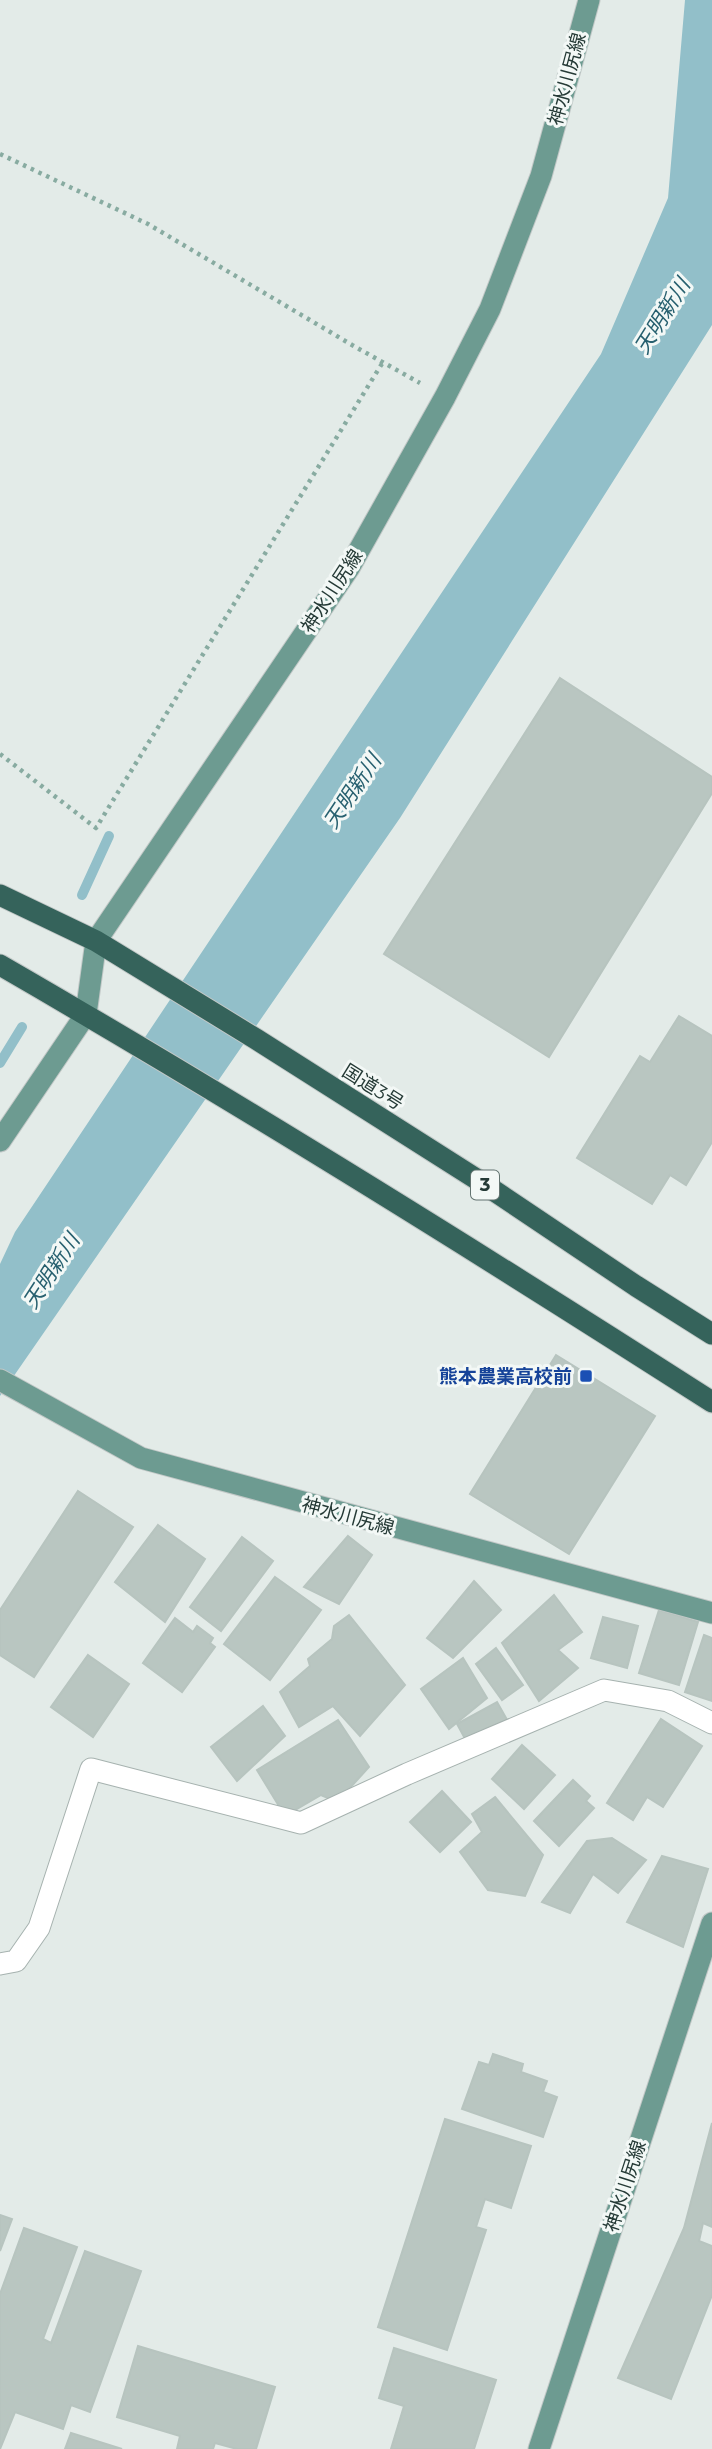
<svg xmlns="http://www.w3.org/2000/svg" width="712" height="2449" viewBox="0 0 712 2449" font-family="Montserrat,'Noto Sans JP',sans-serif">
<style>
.water{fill:#92bfc9}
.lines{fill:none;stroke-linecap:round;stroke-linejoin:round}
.stream{stroke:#92bfc9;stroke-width:10}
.building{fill:#b9c6c1;stroke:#b7c4bf;stroke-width:2}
.minor-casing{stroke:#a6b2af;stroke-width:23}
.major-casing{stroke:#c2c8c7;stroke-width:23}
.highway-casing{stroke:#c2c8c7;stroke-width:23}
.path{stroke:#88aba1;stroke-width:4.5;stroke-dasharray:3.5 5;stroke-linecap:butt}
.minor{stroke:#fff;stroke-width:21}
.major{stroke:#6d9b91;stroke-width:21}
.highway{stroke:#35635b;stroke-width:21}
.transit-dot{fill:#1a4fb4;stroke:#f3f8f6;stroke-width:2.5}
.labels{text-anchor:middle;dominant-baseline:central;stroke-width:6;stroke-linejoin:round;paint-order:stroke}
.shield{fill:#f3f8f6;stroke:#637370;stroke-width:2}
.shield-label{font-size:18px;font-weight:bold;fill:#253a36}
.street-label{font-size:19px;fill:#253a36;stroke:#f3f8f6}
.transit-label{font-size:19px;font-weight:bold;fill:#164399;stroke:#f3f8f6;text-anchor:end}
.water-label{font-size:21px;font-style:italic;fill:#27606f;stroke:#f3f8f6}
</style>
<rect width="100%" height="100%" fill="#e3ebe8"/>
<path class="water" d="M685,0H712V325L400,818L0,1396V1264L15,1232L601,354L668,198Z"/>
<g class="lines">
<g class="stream">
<path d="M82,895L109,836"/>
<path d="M0,1063L22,1027"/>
</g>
</g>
<g class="building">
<path d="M560,678L712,777V793L549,1057L384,954Z"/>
<path d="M679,1016L712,1036V1142L686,1185L670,1175L652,1204L577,1158L640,1056L650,1062Z"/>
<path d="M556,1355L655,1416L569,1554L470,1494Z"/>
<path d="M78,1491L133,1527L34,1677L0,1655V1610Z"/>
<path d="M158,1525L205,1559L165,1622L115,1582Z"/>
<path d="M348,1536L372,1555L339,1604L304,1587Z"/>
<path d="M242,1537L273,1561L221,1631L190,1607Z"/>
<path d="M275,1577L321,1610L270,1680L224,1644Z"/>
<path d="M474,1581L501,1610L453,1658L427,1638Z"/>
<path d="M554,1595L582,1632L558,1650L578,1668L539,1701L502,1643Z"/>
<path d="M659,1610L698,1622L679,1685L639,1673Z"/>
<path d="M349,1615L405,1685L360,1736L333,1706L299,1727L280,1692L310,1666L308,1659L332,1639L334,1626Z"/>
<path d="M603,1617L638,1626L627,1668L591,1658Z"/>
<path d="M175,1618L193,1632L197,1626L213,1638L210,1643L215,1647L182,1692L143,1663Z"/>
<path d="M704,1635L712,1638V1701L685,1692Z"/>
<path d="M496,1648L523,1685L502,1700L476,1664Z"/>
<path d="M88,1655L129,1684L93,1737L51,1707Z"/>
<path d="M463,1658L487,1698L449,1729L421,1689Z"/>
<path d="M497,1702L510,1725L469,1746L457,1724Z"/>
<path d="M263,1706L285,1736L237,1781L211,1747Z"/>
<path d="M661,1719L702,1746L663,1807L647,1797L633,1820L607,1803Z"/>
<path d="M338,1720L369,1767L337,1802L321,1795L285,1816L257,1770Z"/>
<path d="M522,1745L555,1775L524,1809L492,1779Z"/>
<path d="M573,1780L590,1796L586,1801L594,1808L559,1846L534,1821Z"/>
<path d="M442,1791L471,1822L440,1852L410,1822Z"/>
<path d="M495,1797L543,1855L525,1896L488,1890L460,1852L482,1832L472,1814Z"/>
<path d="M612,1838L646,1860L618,1893L593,1874L570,1913L542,1902L587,1841Z"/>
<path d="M662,1856L708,1869L683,1947L627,1922Z"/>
<path d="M493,2054L523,2064L521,2072L547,2081L543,2092L557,2097L543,2137L462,2109L479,2062L489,2065Z"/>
<path d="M445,2119L531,2146L511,2208L485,2199L476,2227L486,2230L447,2350L378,2327Z"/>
<path d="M712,2123V2227L703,2223L699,2241L712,2246V2295L671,2399L618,2378L684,2228Z"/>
<path d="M0,2215L12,2219L0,2251Z"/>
<path d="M24,2228L77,2247L43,2339L51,2343L85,2251L141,2271L90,2412L71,2405L63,2429L15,2412L0,2449V2294Z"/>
<path d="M138,2346L275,2387L256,2449H237L215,2443L213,2449H177L180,2436L117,2417Z"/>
<path d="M394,2348L496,2380L474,2449H391L404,2406L379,2398Z"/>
<path d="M71,2433L122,2449H65Z"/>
</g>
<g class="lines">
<g class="minor-casing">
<path id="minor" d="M0,1964L16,1961L39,1928L91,1769L301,1823L407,1774L604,1690L668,1701L712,1723"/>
</g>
<g class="major-casing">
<g id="major">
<path d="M0,1141L86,1014L96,941L349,568L445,397L490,309L541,176L589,0"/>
<path d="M0,1380L141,1458L712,1613"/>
<path d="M539,2449L712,1923"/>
</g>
</g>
<g class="highway-casing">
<g id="highway">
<path d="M0,895L96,941L256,1039L478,1180L636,1286L712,1334"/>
<path d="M0,965C241,1104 478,1252 712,1402"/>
</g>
</g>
<g class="path">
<path d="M0,154L148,224L352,345L420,383"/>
<path d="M0,754L96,828L383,362"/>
</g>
<use href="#minor" class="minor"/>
<use href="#major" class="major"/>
<use href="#highway" class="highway"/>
</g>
<rect class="transit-dot" x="579" y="1369" width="14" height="14" rx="3.5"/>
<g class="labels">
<rect class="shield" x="471" y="1170.5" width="28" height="29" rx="5"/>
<g class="shield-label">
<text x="485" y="1185">3</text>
</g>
<g class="street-label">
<text transform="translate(567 79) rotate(-75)">神水川尻線</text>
<text transform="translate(332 591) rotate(-57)">神水川尻線</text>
<text transform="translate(373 1087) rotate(32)">国道3号</text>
<text transform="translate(348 1516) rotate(15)">神水川尻線</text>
<text transform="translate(625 2186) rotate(-72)">神水川尻線</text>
</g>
<g class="transit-label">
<text x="572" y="1376">熊本農業高校前</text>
</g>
<g class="water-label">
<text transform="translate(662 316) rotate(-58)">天明新川</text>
<text transform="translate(352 791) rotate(-56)">天明新川</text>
<text transform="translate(51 1271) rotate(-57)">天明新川</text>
</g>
</g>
</svg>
